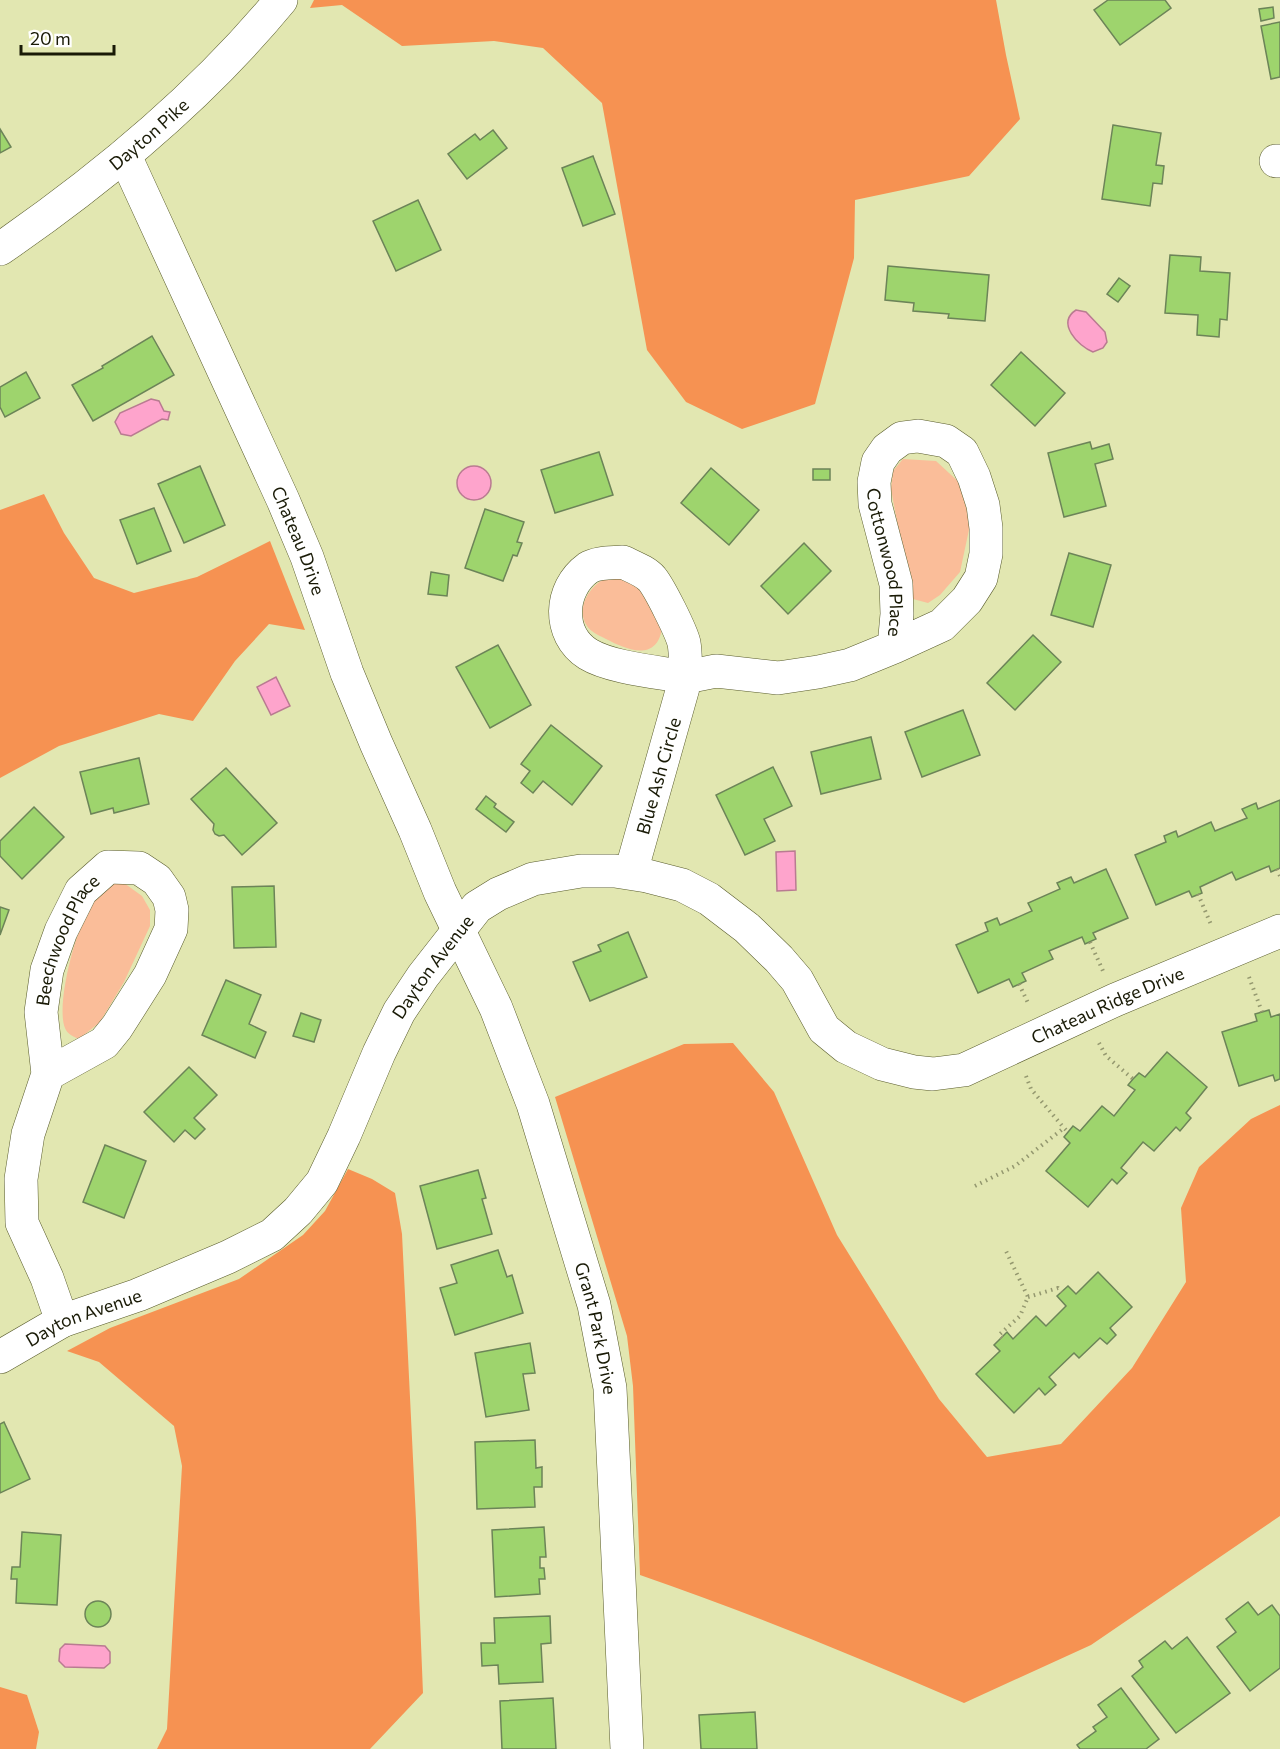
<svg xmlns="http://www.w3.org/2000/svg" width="1280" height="1749" viewBox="0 0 1280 1749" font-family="Commissioner,sans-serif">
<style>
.green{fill:#fabd99}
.forest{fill:#f69252}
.water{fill:#fea4cc;stroke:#b97b91;stroke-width:1.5}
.building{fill:#9ed46d;stroke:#6c8458;stroke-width:1.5}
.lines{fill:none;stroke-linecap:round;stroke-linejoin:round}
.minor-casing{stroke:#595c2c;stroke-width:34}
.path{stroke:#94986f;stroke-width:4;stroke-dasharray:1.5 4.5;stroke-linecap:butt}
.minor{stroke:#fff;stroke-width:33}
.labels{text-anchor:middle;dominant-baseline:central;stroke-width:5;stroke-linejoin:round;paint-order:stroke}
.street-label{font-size:18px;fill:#191a06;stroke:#fff}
</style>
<rect width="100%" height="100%" fill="#e2e7b1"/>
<g class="green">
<path d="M903,459L936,461L961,484L970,525L960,572L940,595L928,603L913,599L907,576L891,489L893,471Z"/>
<path d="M607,577C618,577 634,582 642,590C649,598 657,619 662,629C656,662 627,650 606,639C600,636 591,632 587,626C575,607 590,586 607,577Z"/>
<path d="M124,883L142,896L150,910V926L124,982L100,1022L79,1039C74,1037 67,1034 65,1028C55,1004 78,921 93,900C97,895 106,887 111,885C114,883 121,883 124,883Z"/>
</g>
<g class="forest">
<path d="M314,0H996L1006,55L1020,119L969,176L855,200L854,258L815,404L742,429L686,402L647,350L602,103L543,48L494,41L402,46L342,5L310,8Z"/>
<path d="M44,494L64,533L94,578L134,593L197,577L270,541L305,630L269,624L235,661L193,721L159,714L59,746L0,778V510Z"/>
<path d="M733,1043L774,1092L837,1235L939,1399L987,1457L1061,1444L1132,1368L1186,1282L1181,1208L1199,1167L1251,1119L1280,1105V1516L1091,1645L964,1703C857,1657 750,1613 640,1575L633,1386L627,1336L555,1097L684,1044Z"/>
<path d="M348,1169L372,1179L395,1193L402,1234L416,1520L423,1693L370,1749H157L167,1729L182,1466L174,1426L99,1362L67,1351L110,1328L239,1279L303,1235L325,1211Z"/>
<path d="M0,1687L27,1695L39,1732L36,1749H0Z"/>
</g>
<g class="water">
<path d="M1076,310L1086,312L1105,332L1107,342L1103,348L1093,352C1078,346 1056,323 1076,310Z"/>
<path d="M151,399L159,401L164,411L170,412L168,420L162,419L131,436L121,434L115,422L120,413Z"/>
<circle cx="474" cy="483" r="17"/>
<path d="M276,677L290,706L271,715L257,687Z"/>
<path d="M795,851L796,890L777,891L776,852Z"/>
<path d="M65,1644L105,1646L110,1652V1663L104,1668L65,1667L59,1661L60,1649Z"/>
</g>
<g class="building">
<path d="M1108,0H1165L1171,8L1120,45L1094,10Z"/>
<path d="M1273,7L1274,18L1261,21L1259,9Z"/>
<path d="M1280,22V77L1271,79L1261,26Z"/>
<path d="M1113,125L1161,133L1156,165L1164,166L1162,184L1153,183L1150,206L1102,199Z"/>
<path d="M0,129L11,147L0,153Z"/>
<path d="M493,130L507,148L467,179L448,154L475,134L480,140Z"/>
<path d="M593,156L615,214L583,226L562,168Z"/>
<path d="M418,200L441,250L396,271L373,221Z"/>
<path d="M1170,255L1201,257L1200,271L1230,273L1227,320L1220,319L1219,337L1197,335L1198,315L1165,313Z"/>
<path d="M888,266L989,275L985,321L948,318L949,314L913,311L914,303L885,300Z"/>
<path d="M1119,278L1130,286L1118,302L1107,294Z"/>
<path d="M152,336L174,375L93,421L72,385L103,368L102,366Z"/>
<path d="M1021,352L1065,393L1035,426L991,385Z"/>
<path d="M26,372L40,398L5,417L0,407V387Z"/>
<path d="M1090,442L1092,449L1109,444L1113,459L1095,464L1106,506L1064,517L1048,453Z"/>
<path d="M599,452L613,495L555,513L541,470Z"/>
<path d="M200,466L225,525L184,543L158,484Z"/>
<path d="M711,468L759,510L729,545L681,503Z"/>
<rect x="813" y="469" width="17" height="11"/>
<path d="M154,508L171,551L137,564L120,520Z"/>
<path d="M485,509L524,522L517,542L522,543L517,556L513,555L503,581L465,568Z"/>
<path d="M804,543L831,571L788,614L761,586Z"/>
<path d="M1069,553L1111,565L1093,627L1051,615Z"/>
<path d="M431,572L449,575L447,596L428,594Z"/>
<path d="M1033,635L1061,662L1015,710L987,683Z"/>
<path d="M498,645L531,705L490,728L456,667Z"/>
<path d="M963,710L980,755L922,777L905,732Z"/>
<path d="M551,725L602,766L572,805L543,781L533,793L521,783L530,771L521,764Z"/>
<path d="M871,737L881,779L821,794L811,752Z"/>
<path d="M139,758L149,804L114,813L113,808L91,814L80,772Z"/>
<path d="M773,767L792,806L764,819L775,841L745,855L716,795Z"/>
<path d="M226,768L277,823L242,855L224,835L219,836L215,834L213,830L214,824L191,799Z"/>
<path d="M486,796L496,804L494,807L514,822L506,832L476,809Z"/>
<path d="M1280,800V868L1271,872L1269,866L1236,880L1232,872L1200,887L1202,893L1192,897L1189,891L1156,905L1135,855L1166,842L1164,836L1176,831L1178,837L1211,822L1215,831L1247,818L1242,809L1256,803L1258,809Z"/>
<path d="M34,807L64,837L22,879L0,856V841Z"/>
<path d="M1106,869L1128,918L1093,933L1096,939L1085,944L1082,937L1049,951L1053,959L1022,973L1026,981L1013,987L1009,979L978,993L956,945L988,931L985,923L997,918L1000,925L1032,911L1028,903L1060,889L1057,883L1071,877L1074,883Z"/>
<path d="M274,886L276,947L234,948L232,887Z"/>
<path d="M0,907L9,910L0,935Z"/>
<path d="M628,932L647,977L590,1001L573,962L601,951L598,945Z"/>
<path d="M226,980L261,995L249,1024L266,1032L255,1058L202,1035Z"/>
<path d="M1269,1010L1271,1017L1280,1014V1079L1275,1081L1273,1075L1239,1086L1222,1032L1257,1021L1255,1014Z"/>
<path d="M301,1013L321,1020L314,1042L293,1036Z"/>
<path d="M1167,1052L1207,1087L1186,1113L1191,1118L1180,1131L1176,1127L1154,1151L1143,1142L1121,1168L1127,1173L1117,1184L1112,1179L1088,1207L1046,1171L1070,1143L1064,1137L1073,1126L1080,1131L1102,1106L1114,1116L1135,1090L1128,1085L1133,1079L1139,1073L1145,1077Z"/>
<path d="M189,1067L217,1095L194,1118L205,1129L195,1139L185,1130L174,1142L144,1112Z"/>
<path d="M105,1145L146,1161L124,1218L83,1202Z"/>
<path d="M478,1170L486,1198L482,1199L492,1234L437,1249L420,1186Z"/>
<path d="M498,1250L507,1277L512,1275L523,1313L455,1335L440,1288L457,1283L451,1265Z"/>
<path d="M1098,1272L1132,1307L1110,1328L1116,1335L1107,1344L1100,1338L1079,1358L1074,1353L1049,1377L1056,1385L1045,1395L1039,1388L1014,1413L976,1374L1000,1351L994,1345L1007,1332L1013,1339L1036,1316L1046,1326L1066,1306L1057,1296L1068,1286L1076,1294Z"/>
<path d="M530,1343L535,1373L523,1374L529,1410L486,1417L475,1353Z"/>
<path d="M4,1422L30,1479L0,1493V1424Z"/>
<path d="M535,1440L536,1468L542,1467V1487H534L535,1507L477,1509L475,1442Z"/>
<path d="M544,1527L546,1557H540V1568H544L545,1579H539L540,1594L495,1597L492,1530Z"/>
<path d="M22,1532L61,1535L57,1605L16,1603L17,1579H11L12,1567H20Z"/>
<circle cx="98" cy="1614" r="13"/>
<path d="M1248,1602L1258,1615L1272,1605L1280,1616V1668L1250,1691L1217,1647L1236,1632L1226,1619Z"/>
<path d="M550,1616L551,1643L541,1644L543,1682L499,1684L498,1665L482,1666L481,1643H495L494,1618Z"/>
<path d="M1187,1637L1230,1693L1176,1733L1132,1676L1143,1667L1139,1661L1165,1641L1172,1649Z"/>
<path d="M1121,1688L1159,1739L1146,1749H1080L1077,1745L1096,1731L1093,1727L1107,1717L1098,1705Z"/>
<path d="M553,1698L556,1749H502L500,1701Z"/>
<path d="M755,1712L757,1749H701L699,1715Z"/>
</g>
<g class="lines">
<g class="minor-casing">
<g id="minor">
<path id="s1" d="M125,156L283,500L307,557L347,673L376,743L415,830L440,892L496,1008L533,1104L594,1305L610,1388L627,1749"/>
<path d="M1276,161H1280"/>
<path id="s2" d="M0,249C103,178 201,97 281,0"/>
<path d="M623,562C633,567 645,571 652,579C660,589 681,631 684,643C686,654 685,666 686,677C658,672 611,668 588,654C557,634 559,589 588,568C597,562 612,563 623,562Z"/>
<path id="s3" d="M631,872L686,677L716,671L778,678L818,672L850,665L894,647L942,625L967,600L981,578L986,554V528L983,505L974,477L962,452L946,441L918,436L902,438L887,449L878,462L874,482L875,504L896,584L897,614L894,647"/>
<path id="s4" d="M48,1074L41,1012L47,970L61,931L81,891L108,867L139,868L157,880L169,897L172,910L171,929L150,975L117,1027L104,1043L48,1074L28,1134L21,1179L22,1223L47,1278L62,1321"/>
<path id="s5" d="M0,1357L62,1321L138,1295L228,1257L272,1235L298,1211L322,1182L344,1136L379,1053L399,1012L423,976L477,907L498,894L533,879L581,871H615L647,876L682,885L709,899L747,928L779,959L797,980L824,1029L846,1047L882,1064L914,1072L933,1074L964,1070L1115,1000L1280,931"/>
</g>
</g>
<g class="path">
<path d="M1277,869L1280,876"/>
<path d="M1198,894L1212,927"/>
<path d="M1090,942L1103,971"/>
<path d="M1249,977L1262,1012"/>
<path d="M1019,984L1029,1005"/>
<path d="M1099,1043L1106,1056L1133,1079"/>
<path d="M1026,1076L1031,1089L1064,1128"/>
<path d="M975,1186L1015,1166L1064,1128L1068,1132"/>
<path d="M1028,1297L1058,1288L1062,1292"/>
<path d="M1002,1338L999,1335L1020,1316L1028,1297L1005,1249"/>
</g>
<use href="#minor" class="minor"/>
</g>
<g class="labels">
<g class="street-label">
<text stroke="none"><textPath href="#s2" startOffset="188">Dayton Pike</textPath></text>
<text stroke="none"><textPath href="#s1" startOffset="422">Chateau Drive</textPath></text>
<text stroke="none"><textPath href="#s3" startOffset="862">Cottonwood Place</textPath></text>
<text stroke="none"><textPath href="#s3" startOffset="100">Blue Ash Circle</textPath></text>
<text stroke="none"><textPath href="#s4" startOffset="140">Beechwood Place</textPath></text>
<text stroke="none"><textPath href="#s5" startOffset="615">Dayton Avenue</textPath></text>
<text stroke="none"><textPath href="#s5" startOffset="1419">Chateau Ridge Drive</textPath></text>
<text stroke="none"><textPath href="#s5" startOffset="93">Dayton Avenue</textPath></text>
<text stroke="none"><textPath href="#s1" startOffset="1266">Grant Park Drive</textPath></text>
</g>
</g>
<path d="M21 45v9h93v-9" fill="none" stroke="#191a06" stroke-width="3"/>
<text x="30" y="45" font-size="18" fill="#191a06" stroke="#ffffff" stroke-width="4.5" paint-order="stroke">20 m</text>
</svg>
